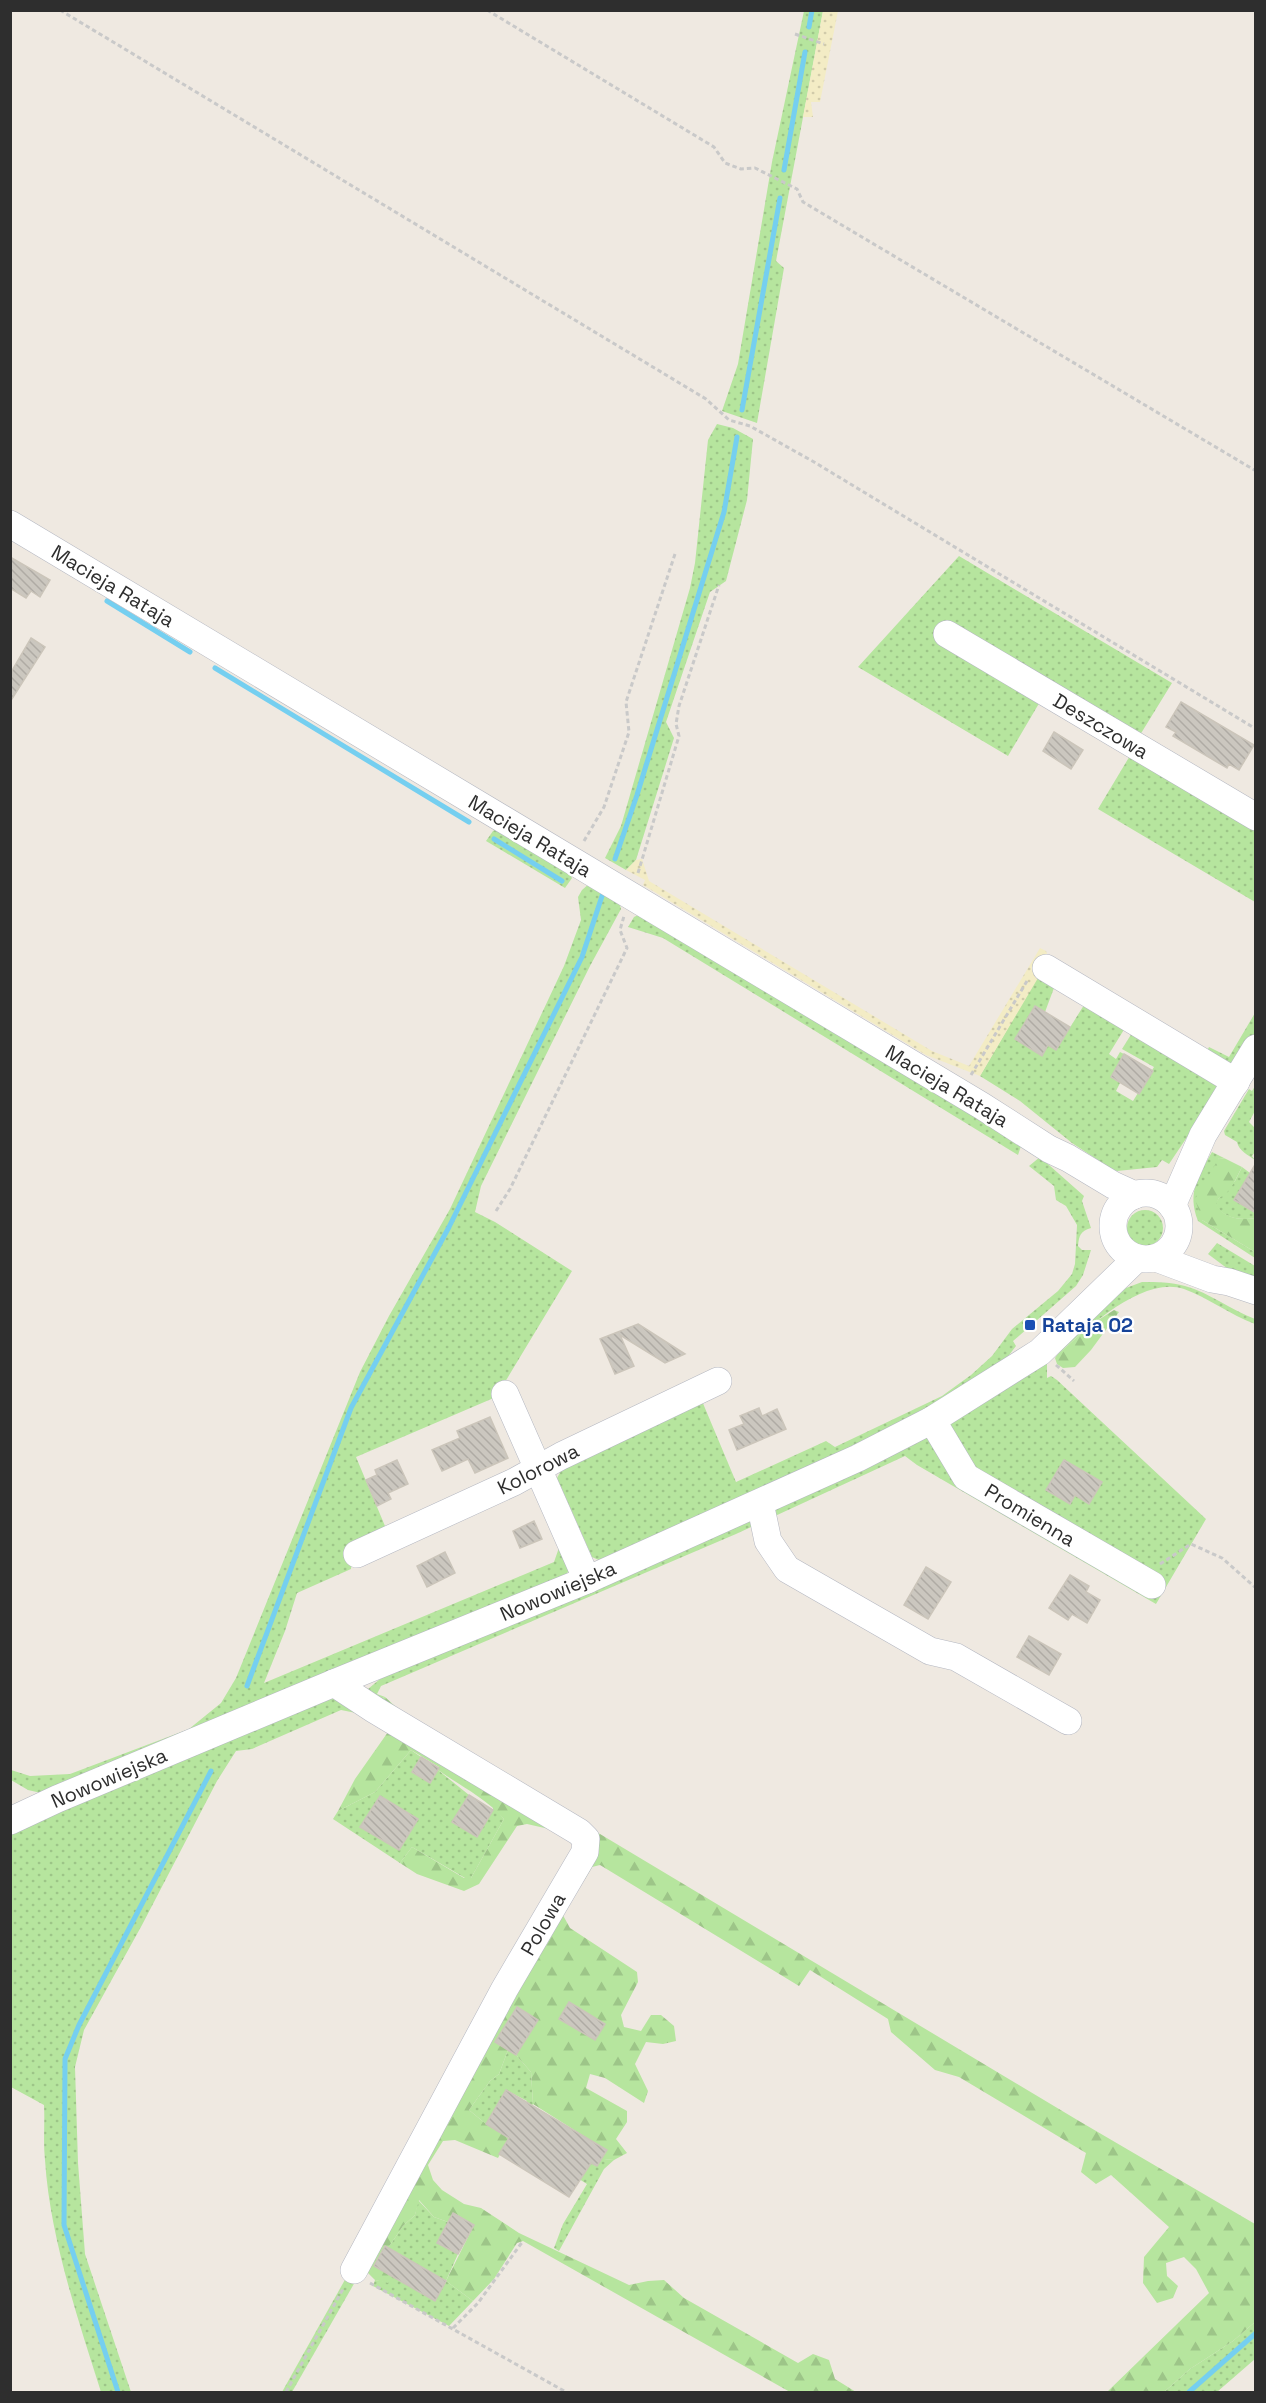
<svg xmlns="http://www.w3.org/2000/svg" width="1266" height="2403" viewBox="0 0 1266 2403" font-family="'Space Grotesk',sans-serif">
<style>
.grass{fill:url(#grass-dots);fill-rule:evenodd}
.forest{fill:url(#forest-firs)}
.sand{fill:url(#sand-dots)}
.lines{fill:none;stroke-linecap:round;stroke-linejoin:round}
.stream{stroke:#75cff0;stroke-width:5}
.building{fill:url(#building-back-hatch);stroke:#cbc5ba;stroke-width:1.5}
.minor-casing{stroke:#b4b7c1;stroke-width:28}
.path{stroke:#c9c9c9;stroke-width:3;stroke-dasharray:4.5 3;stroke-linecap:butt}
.minor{stroke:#fff;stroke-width:27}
.transit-dot{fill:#1a4fb4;stroke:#fff;stroke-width:2}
.labels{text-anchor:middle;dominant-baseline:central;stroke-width:4.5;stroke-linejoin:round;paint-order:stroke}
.street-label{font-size:20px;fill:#2e2e2e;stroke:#fff}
.transit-label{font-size:20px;font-weight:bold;fill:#164399;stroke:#fff;text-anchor:start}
</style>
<defs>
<pattern id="grass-dots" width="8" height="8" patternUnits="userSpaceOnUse" patternTransform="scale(1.5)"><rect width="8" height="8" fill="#b6e59e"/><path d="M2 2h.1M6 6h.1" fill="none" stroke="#9dc588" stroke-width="1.8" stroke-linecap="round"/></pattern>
<pattern id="forest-firs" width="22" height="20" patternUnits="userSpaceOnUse" patternTransform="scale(1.5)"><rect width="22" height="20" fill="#b6e59e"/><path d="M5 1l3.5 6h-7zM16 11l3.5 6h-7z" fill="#9dc588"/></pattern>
<pattern id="sand-dots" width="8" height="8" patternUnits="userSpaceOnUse" patternTransform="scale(1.5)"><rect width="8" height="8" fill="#f3ecc5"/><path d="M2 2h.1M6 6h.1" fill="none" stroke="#d1cbaa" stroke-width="1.8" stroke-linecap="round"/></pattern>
<pattern id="building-back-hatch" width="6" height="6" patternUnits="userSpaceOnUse" patternTransform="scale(1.5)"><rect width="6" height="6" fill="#cbc7bf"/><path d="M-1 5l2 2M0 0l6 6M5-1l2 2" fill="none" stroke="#afaba4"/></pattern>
</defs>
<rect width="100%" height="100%" fill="#efe9e1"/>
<g class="grass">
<path d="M804,11H823L776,261L784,268L757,423L722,411L738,364L772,162Z"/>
<path d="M717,424L733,428L753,439L747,500L726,581L710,592L666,722L674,738L636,860L626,870L605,858L621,826L690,588L695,563L708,440Z"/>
<path d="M959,556L1172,683L1140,735L1051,683L1008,756L858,667Z"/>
<path d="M1131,754L1255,827V902L1098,809Z"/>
<path d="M497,829L567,869L572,878L565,888L486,841L493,831Z"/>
<path d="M590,883L619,901L621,909L590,966L481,1186L475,1212L495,1222L572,1271L496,1397L356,1457L385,1526L353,1549L351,1569L297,1593L285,1631L264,1683L554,1562L561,1542L571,1566L564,1579L41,1793L28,1790L11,1780V1770L30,1776L70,1774L189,1729L221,1703L236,1678L360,1372L389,1316L450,1209L564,966L581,920L578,897L582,890Z"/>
<path d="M642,913L1015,1139L1021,1146L1018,1155L663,938L628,927L634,917Z"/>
<path d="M1037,978L1054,988L1045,1012L1035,1006L1042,1055L1048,1045L1056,1050L1084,1005L1125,1028L1109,1054L1116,1059L1120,1052L1124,1054L1111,1077L1120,1083L1116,1091L1133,1101L1154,1067L1122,1049L1132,1033L1220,1088L1169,1164L1162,1160L1157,1167L1117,1171L1113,1170L1072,1143L1020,1101L980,1076Z"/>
<path d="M1255,1013V1033L1236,1066L1206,1053L1209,1047L1229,1057Z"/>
<path d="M1255,1086V1111L1249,1122L1255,1128V1152L1252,1156L1255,1160C1248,1155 1239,1151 1237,1142L1225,1135L1224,1131L1249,1089L1252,1091Z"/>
<path d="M1212,1152L1226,1159L1219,1158L1202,1220L1255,1252V1258L1198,1221C1187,1192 1198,1177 1212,1152Z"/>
<path d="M1040,1157L1084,1196L1082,1201L1091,1228C1080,1231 1079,1236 1078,1246L1082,1250H1091L1083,1275L1076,1286L1013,1341L1016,1346L1000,1367L917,1416L603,1562L592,1557L557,1478L566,1462L702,1401L736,1482L826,1441L835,1447L942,1396L971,1375L992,1356L1012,1329L1058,1291L1072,1274L1075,1264L1077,1225L1066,1206L1056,1200L1054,1186L1029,1166Z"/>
<path d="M1242,1167L1250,1173L1234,1200L1255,1213V1218C1241,1221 1222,1218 1215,1204L1219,1198L1235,1181Z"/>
<circle cx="1145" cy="1228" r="18"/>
<path d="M1217,1243L1255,1266V1281L1228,1269L1208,1254Z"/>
<path d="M1142,1282C1157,1282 1171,1282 1185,1286C1210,1293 1231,1310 1255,1319V1324C1230,1315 1209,1298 1184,1289C1143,1275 1086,1329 1057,1355L1069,1340L1126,1288Z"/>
<path d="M1043,1362L1047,1364V1378L1051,1376L1057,1380L1206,1519L1156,1604L917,1465L905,1456L736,1534L381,1686L377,1694L385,1697L371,1702L368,1698V1689L380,1679Z"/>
<path d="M332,1697L361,1714L341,1710L252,1749L236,1751L217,1781L142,1925L84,2030L75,2067L78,2163L85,2254L131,2392H101C78,2319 50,2238 45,2160C43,2142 45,2124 44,2105L11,2087L10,1831Z"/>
<path d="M411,1750L421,1757L412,1772L430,1783L438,1770L469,1795L453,1821L477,1837L493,1810V1806L504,1819L471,1878H465L412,1847L400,1863L333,1819L338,1811L375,1792ZM380,1796L418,1819L399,1850L361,1827Z"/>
<path d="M508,2050L516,2055L531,2072L533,2104L523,2120L596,2166L608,2149L604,2159L614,2160L604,2169L559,2251L554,2248L563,2224L587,2184L510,2136L506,2137L527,2101L506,2090L486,2124L469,2110L490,2081L499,2074Z"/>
<path d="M418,2200L434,2217L448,2222L437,2243L458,2254L446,2281L473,2301L449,2326L373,2286L375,2280L388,2282L387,2273L435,2300L446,2282L388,2248L403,2226L415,2215Z"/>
<path d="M351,2269L359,2275L292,2392H282Z"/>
<path d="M1255,2322V2359L1217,2392H1164L1190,2369L1233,2341Z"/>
</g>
<g class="forest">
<path d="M1219,1158L1226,1159L1242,1167C1236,1178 1231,1193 1219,1198L1216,1204C1222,1218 1242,1221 1255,1218V1252L1202,1220L1195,1199Z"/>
<path d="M1114,1310L1119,1312L1091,1350L1075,1367L1063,1368L1057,1364L1055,1358L1057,1355L1092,1324Z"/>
<path d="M385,1697L397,1708L549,1829L527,1824L517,1826L479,1884L464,1891L417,1874L400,1863L412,1847L464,1878H471L504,1819C486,1798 460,1786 438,1770L439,1767L411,1750L375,1792L338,1811L355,1779L388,1732L371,1702Z"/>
<path d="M595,1831L1079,2121L1255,2224V2322L1233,2341L1190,2369L1164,2392H1107L1209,2293L1196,2269L1184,2257L1166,2263L1167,2276L1178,2286L1173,2298L1157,2303L1143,2283L1144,2257L1169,2227L1111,2175L1096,2184L1081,2172L1086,2153L959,2077L935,2070L891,2032L888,2019L810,1970L799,1986L600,1865L592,1867L585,1879L578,1875Z"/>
<path d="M559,1908L570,1928L637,1972L638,1982L621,2015L624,2027L641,2031L651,2015H661L674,2026L676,2041L663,2044L646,2042L635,2064L648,2091L644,2103L605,2078L590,2074L586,2088L627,2111V2122L616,2139L627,2153L614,2160L603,2159L606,2150L533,2104L531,2072L516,2055L538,2020L517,2007L495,2042L508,2050L499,2074L490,2081L469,2110L486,2124L506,2136H510L498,2158L455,2140L443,2141L428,2165L433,2180L442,2190L464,2204L481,2208L519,2233L629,2285L648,2281L664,2280L684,2298L798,2363L813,2354L829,2360L835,2379L856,2392H790L523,2241L517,2243L494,2279L473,2301L446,2281L474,2225L454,2213L448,2222L434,2217L419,2200L415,2215L403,2226L388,2248L387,2273L390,2279L388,2283L375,2280L365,2270Z"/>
</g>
<g class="sand">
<path d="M823,11H838L820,102H811L813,117H803Z"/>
<path d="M642,859L649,881L932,1051L969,1066L1040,948L1046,951L1050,962L1038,978L980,1076L926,1055L643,885L645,880L626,870L636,860Z"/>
</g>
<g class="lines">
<g class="stream">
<path d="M809,27L812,10"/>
<path d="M784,170L805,52"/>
<path d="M742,410L780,198"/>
<path d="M107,601L190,652"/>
<path d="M215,668L469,822"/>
<path d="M494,839L562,881"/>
<path d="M615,859L637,795L724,512L737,437"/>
<path d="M247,1686L351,1408L449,1227L582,957L603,893"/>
<path d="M118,2392L64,2225L65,2059L79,2025L211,1771"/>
<path d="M1189,2392L1256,2333"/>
</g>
</g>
<g class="building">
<path d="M10,557L50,580L40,597L31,591L26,598L10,588Z"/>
<path d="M31,638L45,647L10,702V674Z"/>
<path d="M1181,702L1254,745L1239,770L1229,764L1227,768L1173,736L1176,732L1166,727Z"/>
<path d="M1054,732L1083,750L1071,769L1043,751Z"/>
<path d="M1035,1006L1070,1027L1056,1050L1048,1045L1042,1056L1015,1039Z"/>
<path d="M1124,1054L1153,1071L1139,1094L1111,1077Z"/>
<path d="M1256,1163V1213L1234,1200Z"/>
<path d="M638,1324L685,1354L665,1363L620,1335L634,1366L615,1374L600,1339Z"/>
<path d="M759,1408L762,1416L777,1409L786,1429L737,1450L729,1430L744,1424L740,1416Z"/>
<path d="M490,1417L508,1458L475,1473L468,1459L442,1471L432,1450L460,1438L457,1431Z"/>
<path d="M397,1460L408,1484L388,1493L391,1499L377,1506L366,1480L377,1475L375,1470Z"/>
<path d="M1064,1460L1102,1482L1089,1504L1075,1495L1070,1504L1046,1490Z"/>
<path d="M534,1521L542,1539L520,1548L513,1531Z"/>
<path d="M445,1552L455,1573L427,1587L417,1566Z"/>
<path d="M926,1567L951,1582L928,1619L904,1605Z"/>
<path d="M1070,1575L1089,1586L1086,1592L1100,1600L1087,1623L1072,1614L1068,1620L1049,1608Z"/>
<path d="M1029,1636L1061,1654L1049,1675L1017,1657Z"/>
<path d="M421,1757L439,1768L430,1783L412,1772Z"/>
<path d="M469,1795L493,1810L477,1837L452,1822Z"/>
<path d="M380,1796L418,1819L399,1850L360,1827Z"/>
<path d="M569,2002L605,2024L595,2040L559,2019Z"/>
<path d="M517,2007L538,2020L516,2055L495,2042Z"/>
<path d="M506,2090L607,2150L597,2166L591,2163L569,2197L499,2154L509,2138L486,2124Z"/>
<path d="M453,2213L474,2225L458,2254L437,2243Z"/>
<path d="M385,2246L446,2281L435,2301L374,2266Z"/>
</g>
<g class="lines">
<g class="minor-casing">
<g id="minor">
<path d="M10,524L982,1106L1049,1149L1068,1158L1113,1185L1135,1195"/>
<path d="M947,634L1256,817"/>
<path d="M1046,968L1236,1082"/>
<circle cx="1146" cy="1226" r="33"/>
<path d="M1172,1206L1203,1135L1256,1048"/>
<path d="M1156,1258L1212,1279L1229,1282L1256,1291"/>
<path d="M505,1394L587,1580"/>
<path d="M932,1420L966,1477L1152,1585"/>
<path d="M760,1503L768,1541L787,1569L930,1651L956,1657L1068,1721"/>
<path d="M357,1554L514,1482L561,1456L718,1381"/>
<path d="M334,1683L375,1710L579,1832L586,1839L585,1852L504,1990L354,2270"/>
<path d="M10,1821L57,1799L334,1683L587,1580L858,1458L932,1420L1040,1352L1137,1258"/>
</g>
</g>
<g class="path">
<path d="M60,10L706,399L729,420L750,426L814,462L1256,729"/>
<path d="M487,10L714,147L725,163L741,169L755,168L797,189L803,202L1256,471"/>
<path d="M795,34L824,44"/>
<path d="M584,841L604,807L629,732L626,702L675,554"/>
<path d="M638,873L679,736L676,724L679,706L719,585"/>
<path d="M971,1075L1027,981"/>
<path d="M496,1211L510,1189L627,948L620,930L624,916"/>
<path d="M1056,1365L1074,1381"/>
<path d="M1160,1564L1191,1544L1222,1558L1256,1588"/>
<path d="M370,2283L566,2392"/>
<path d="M453,2328L478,2303L523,2241"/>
<path d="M286,2392L343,2289"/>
</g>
<use href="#minor" class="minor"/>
</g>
<rect class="transit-dot" x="1024" y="1319" width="12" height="12" rx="3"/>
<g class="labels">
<g class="street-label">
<text transform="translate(113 586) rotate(31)">Macieja Rataja</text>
<text transform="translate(1101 726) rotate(31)">Deszczowa</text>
<text transform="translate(530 836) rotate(31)">Macieja Rataja</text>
<text transform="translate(947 1086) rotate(31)">Macieja Rataja</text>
<text transform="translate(538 1469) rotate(-27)">Kolorowa</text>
<text transform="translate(1030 1515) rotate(31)">Promienna</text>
<text transform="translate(558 1591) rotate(-23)">Nowowiejska</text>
<text transform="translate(109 1778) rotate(-23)">Nowowiejska</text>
<text transform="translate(543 1924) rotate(-60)">Polowa</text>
</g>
<g class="transit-label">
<text x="1042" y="1325">Rataja 02</text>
</g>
</g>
<rect width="1266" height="2403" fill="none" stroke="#2e2e2e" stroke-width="24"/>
</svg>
